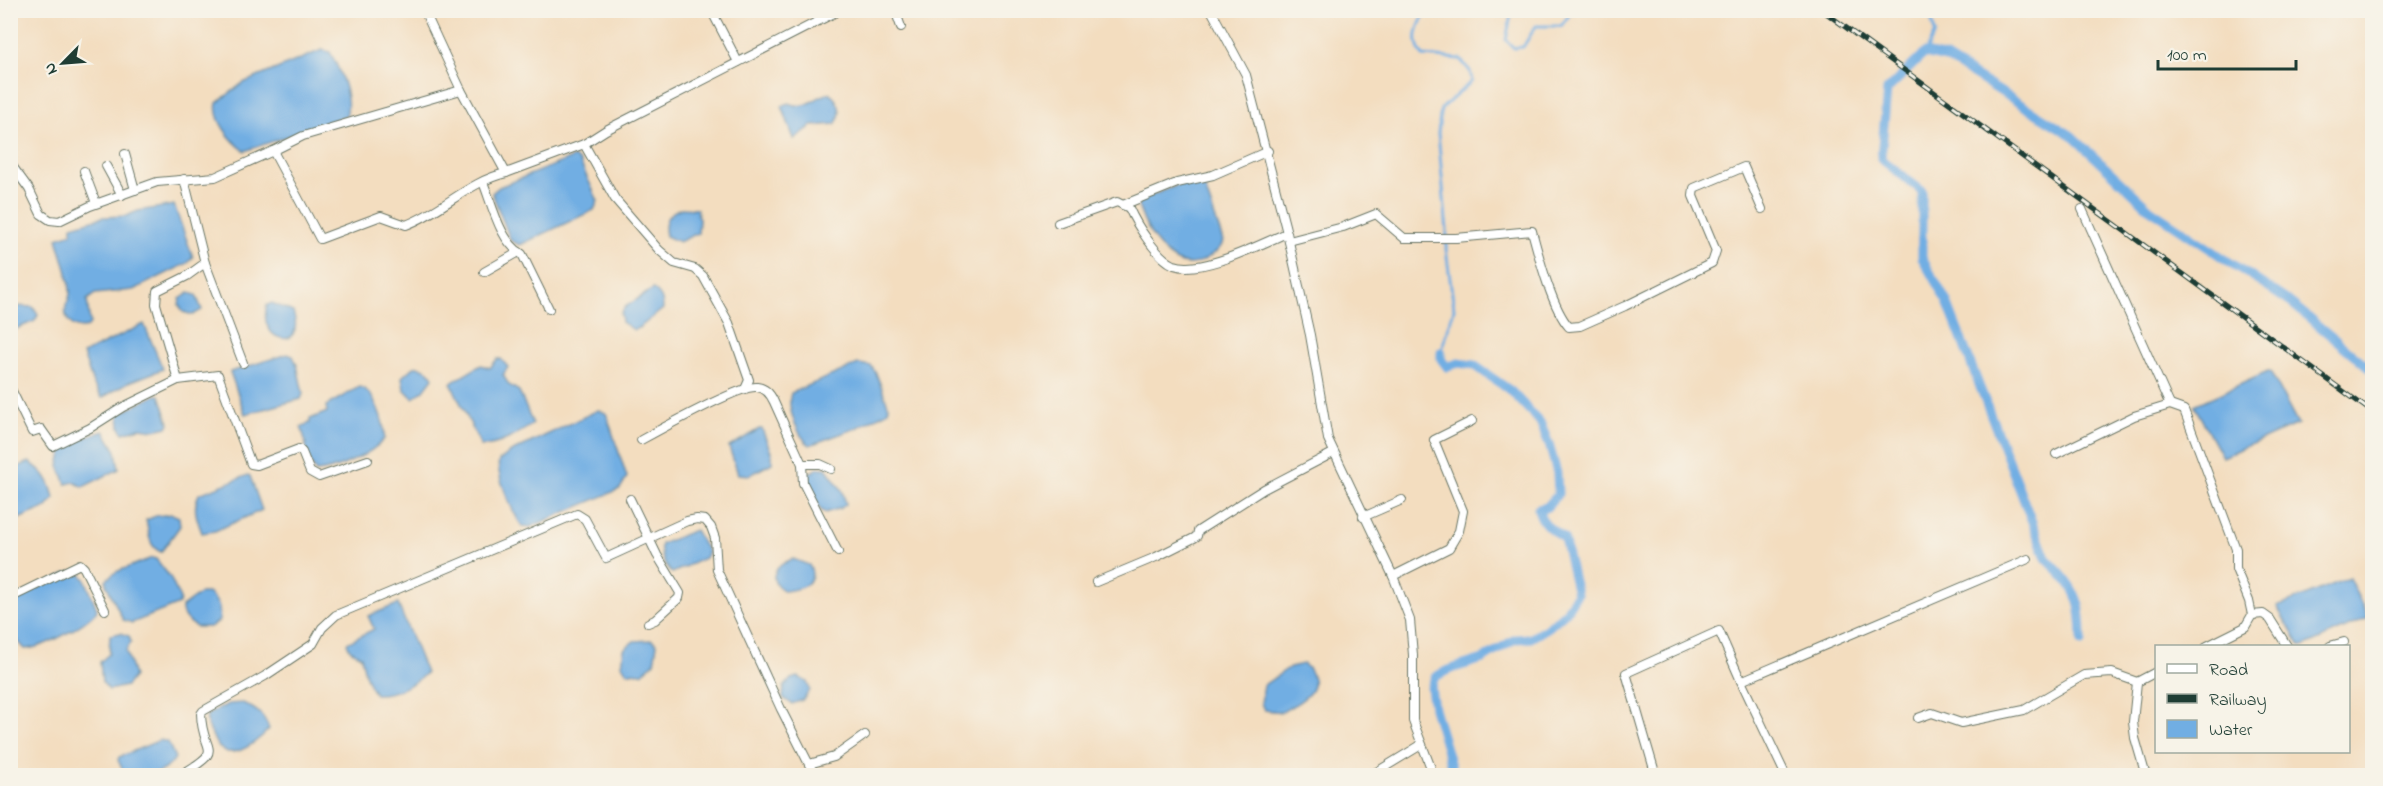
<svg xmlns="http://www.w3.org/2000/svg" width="2383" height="786" viewBox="0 0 2383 786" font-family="'Indie Flower',sans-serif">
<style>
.water{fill:#71aee3;stroke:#48768c;stroke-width:1.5}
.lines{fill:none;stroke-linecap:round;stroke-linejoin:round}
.stream{stroke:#71aee3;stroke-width:3}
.canal{stroke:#71aee3;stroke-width:9}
.minor-casing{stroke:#697565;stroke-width:10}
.minor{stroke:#fff;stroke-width:8}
.rail-casing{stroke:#1f3d34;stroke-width:5}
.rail{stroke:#f7f3e8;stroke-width:3;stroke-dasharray:9;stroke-linecap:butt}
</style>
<rect width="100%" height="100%" fill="#f7f3e8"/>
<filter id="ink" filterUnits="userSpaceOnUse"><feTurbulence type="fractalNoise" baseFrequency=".0167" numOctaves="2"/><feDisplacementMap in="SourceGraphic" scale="12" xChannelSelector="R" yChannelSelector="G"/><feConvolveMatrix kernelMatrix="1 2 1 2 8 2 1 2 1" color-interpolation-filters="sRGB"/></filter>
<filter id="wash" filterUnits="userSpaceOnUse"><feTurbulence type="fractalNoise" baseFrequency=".008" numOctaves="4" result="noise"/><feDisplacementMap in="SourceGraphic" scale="24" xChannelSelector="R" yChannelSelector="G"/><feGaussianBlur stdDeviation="1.35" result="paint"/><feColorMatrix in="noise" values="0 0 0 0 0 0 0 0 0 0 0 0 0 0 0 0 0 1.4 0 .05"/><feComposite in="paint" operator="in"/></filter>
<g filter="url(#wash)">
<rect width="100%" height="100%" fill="#f3ddbf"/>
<g class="water">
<path d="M322,50L330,52C339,68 352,98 346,116L245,151C232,142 213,120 217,103L243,83Z"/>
<path d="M830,93C839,102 844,113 835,124L812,126L794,139L782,106L788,103C809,111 811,98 830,93Z"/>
<path d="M574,157L580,162L598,201L594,210L524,243L520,245L511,241L492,193L499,187Z"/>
<path d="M1199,182L1204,185L1223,241C1221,250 1214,253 1207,258C1173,281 1147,232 1138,206L1140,200L1181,184Z"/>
<path d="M174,205L193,257L188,263L133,290L95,294L87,300L90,323L88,327C74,331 63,320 66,306C67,302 70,298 70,293C70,275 61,255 57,238L72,233V226L103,217L126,216L138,211Z"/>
<path d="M681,208L697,209L699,219L698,233L679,242L666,236C663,220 667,214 681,208Z"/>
<path d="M653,289C661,295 663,299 663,309L640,327L634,330L622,322L621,313L625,307Z"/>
<path d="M189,293L196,295L202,310L193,315L183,312L179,305L180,299Z"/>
<path d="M272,303L293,312C307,353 256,343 267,305Z"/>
<path d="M11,306L33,307L38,315L35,321L11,331Z"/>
<path d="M144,324L163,369L127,383L102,398L93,384L83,354Z"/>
<path d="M287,354L293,356L297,365L303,394L301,399L245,414L230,372Z"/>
<path d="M497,359H501L508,367L503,375L509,385L519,391L533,424C518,434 500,446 481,446L451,383L481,365L490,368Z"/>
<path d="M858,364L871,366L876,373L889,407L887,412L854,429L810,445C798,437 786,407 791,393Z"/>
<path d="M418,366L429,371L433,378L424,390L413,398L404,389L402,377L412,368Z"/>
<path d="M2270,371L2298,424L2222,457L2194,405Z"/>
<path d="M359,387C374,389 386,425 384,439C372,454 335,471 316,472C305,458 308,444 301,427L310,423V419L327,412L326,406Z"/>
<path d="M156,395H160L169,423L167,427L154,430L140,428L123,433L120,427L119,414Z"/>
<path d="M598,410L606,413L627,477L620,489L530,527L522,526C514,515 495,474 499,461L509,453Z"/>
<path d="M759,429H762L772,455V463L750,475L738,474L729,447Z"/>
<path d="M104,431L116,451L119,469L83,487L74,482L66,484L59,466L64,445Z"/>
<path d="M29,462C44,471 51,482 54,499L47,507L11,522V470Z"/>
<path d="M818,468H826L842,490L846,504L841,508L825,513L820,509L805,476Z"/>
<path d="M248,475L250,476L262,510L215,531L202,533C197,519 192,508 199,494Z"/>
<path d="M172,514L179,517L180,526L161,552C148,547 149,532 146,520L156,516Z"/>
<path d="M695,530L708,552L705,558L672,573C665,567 659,553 661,544Z"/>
<path d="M152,558L156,559L170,577L180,599L179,604L132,623L123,620L106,584V580L116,572Z"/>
<path d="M793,559L809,565C819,583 801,589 785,591C765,580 775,565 793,559Z"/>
<path d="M78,571L85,579L97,609L96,612C82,627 44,648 25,649C10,635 11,622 10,603L66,573Z"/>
<path d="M2349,578L2368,618L2305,646H2300L2277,607Z"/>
<path d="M201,593H208C218,601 221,608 219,621L210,627H196C189,622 181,617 182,607Z"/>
<path d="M398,604L426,673C414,685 392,695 375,694C366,682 364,670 361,656L350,650L347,643L374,629L368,616Z"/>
<path d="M120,633L129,636L131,642L126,651L134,676L126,686L109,690L102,682L100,662L109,654L110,635Z"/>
<path d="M652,640L657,644L654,663L642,673L627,672L622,665L624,649L634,641Z"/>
<path d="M1303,664C1308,667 1309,669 1312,675C1320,694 1295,704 1282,712L1264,710L1261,703L1264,685L1290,667Z"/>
<path d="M798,677L807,682L810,690L803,700L792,704L783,698L784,687L791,679Z"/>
<path d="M243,703C257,710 264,714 269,729C255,744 225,768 213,737C210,729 205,723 207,715L228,704Z"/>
<path d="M160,740L168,742L175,758C166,776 142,776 125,775L118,760L119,757Z"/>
</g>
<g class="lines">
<g class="stream">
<path d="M1427,10C1418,25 1411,41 1423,56L1460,59L1470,71L1472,81L1441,109L1438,133L1447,231L1446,249L1454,309L1441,352"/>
<path d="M1512,10L1506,40L1514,48L1523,47L1536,26H1561L1573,10"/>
<path d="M1925,53L1935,33L1929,10"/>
</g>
<g class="canal">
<path d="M1441,352V359L1447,367L1458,363L1474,365L1511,391L1540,422L1549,444L1557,473L1558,494L1547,507L1538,509C1542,524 1551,530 1564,538L1577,594L1566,612L1549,627L1531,638L1515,639L1483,659L1448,670L1435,677L1431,688L1434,708L1454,776"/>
<path d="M2082,642C2082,598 2077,590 2046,558L1947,302L1922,258V191L1881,159L1887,90L1925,53L1946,58L2071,135L2150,209L2291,303L2372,370"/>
</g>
</g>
</g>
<g filter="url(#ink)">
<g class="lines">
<g class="minor-casing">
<g id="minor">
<path d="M424,10L461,90L506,173L584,144L615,199L659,250L674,263L695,269L703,276L729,323L749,380L745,389"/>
<path d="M711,10L738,62"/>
<path d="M895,10L901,27"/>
<path d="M1211,10L1246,75L1287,233"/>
<path d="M584,144L606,130L840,10"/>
<path d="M273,151L303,136L461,90"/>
<path d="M125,154L135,190"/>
<path d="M10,163L29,189L41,214L50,220L59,221L90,206L157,182L215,177L273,151L320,239L381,216L406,225C441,212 470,181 506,173"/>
<path d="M106,166L122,195"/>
<path d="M84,171L96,203"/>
<path d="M483,182C492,204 500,242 522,254L549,309"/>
<path d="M1123,205L1177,183L1213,175L1268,151"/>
<path d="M1058,223L1117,202L1129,208C1136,224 1157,258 1174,265C1202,275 1260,244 1287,233L1310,335L1328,439L1393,576L1410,620L1413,655V721L1434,776"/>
<path d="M1289,241L1343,227L1376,214L1404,238H1456L1532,231C1539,257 1552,308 1569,327L1580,326L1625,306L1712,263L1716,251L1693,196L1694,188L1744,167L1762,209"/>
<path d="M205,263L243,363"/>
<path d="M484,272L519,252"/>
<path d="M178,380L156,304L157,291L187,276L205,263L184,179"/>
<path d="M10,387L32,432L41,429L53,446L90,428L123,407L178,380L218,375L251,464L257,465L299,449L302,452L310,472L319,477L368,460"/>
<path d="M2170,405L2184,410L2236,549V569L2249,601L2252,615L2245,627L2207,646"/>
<path d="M641,440C659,430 740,385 757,387C766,388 771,395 774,402L802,464L803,483L838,552"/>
<path d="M2056,454L2134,416L2170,405L2082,209"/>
<path d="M802,464H820L831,469"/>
<path d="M630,499L657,555L680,593L679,598L655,620L648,623"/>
<path d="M1363,517L1402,500"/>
<path d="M1393,576L1449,548L1459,531L1463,511L1434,440L1472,421"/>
<path d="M1096,582L1156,557L1194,538L1197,536L1198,531L1264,489L1333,453"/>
<path d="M10,598L80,564L84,568L105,610"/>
<path d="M2252,615L2263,614L2270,619L2287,646"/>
<path d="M2330,646L2344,642"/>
<path d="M1741,681L1786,776"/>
<path d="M1918,718L1932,713L1961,723L2024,710L2084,675L2112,673L2137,682"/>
<path d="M809,764L834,757L865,735"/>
<path d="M179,776C228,747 202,755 201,714L203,711L265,676L313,644L322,628L336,615L577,514L585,519L606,558L687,521L697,519L705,520L711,527L715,538L717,570L781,709L815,776"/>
<path d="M1370,776L1421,745"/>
<path d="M1656,776L1626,673L1719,631L1741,681L2028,559"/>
<path d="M2146,776L2135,738L2133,722L2137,682L2156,672"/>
</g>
</g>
<use href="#minor" class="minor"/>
<g class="rail-casing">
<path id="rail" d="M1822,10L2372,412"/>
</g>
<use href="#rail" class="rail"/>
</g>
</g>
<rect width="2383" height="786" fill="none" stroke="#f7f3e8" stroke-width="36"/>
<rect x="2155" y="645" width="195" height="108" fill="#f7f3e8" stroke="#a1aaa0" stroke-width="1.5"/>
<rect x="2167" y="664" width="30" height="9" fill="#ffffff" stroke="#a1aaa0" stroke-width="1.5"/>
<text x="2209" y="675" font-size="18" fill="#1f3d34">Road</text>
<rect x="2167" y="694" width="30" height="9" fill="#1f3d34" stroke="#a1aaa0" stroke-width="1.5"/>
<text x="2209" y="705" font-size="18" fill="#1f3d34">Railway</text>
<rect x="2167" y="720" width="30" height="18" fill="#71aee3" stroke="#a1aaa0" stroke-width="1.5"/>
<text x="2209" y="735" font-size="18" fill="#1f3d34">Water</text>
<g transform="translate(63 63) rotate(245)" stroke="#f7f3e8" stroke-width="4.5" paint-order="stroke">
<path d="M0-4.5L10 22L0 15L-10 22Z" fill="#1f3d34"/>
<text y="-9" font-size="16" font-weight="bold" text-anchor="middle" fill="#1f3d34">N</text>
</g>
<path d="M2158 60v9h138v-9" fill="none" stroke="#1f3d34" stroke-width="3"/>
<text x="2167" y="60" font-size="18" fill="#1f3d34" stroke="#f7f3e8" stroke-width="4.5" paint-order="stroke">100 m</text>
</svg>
